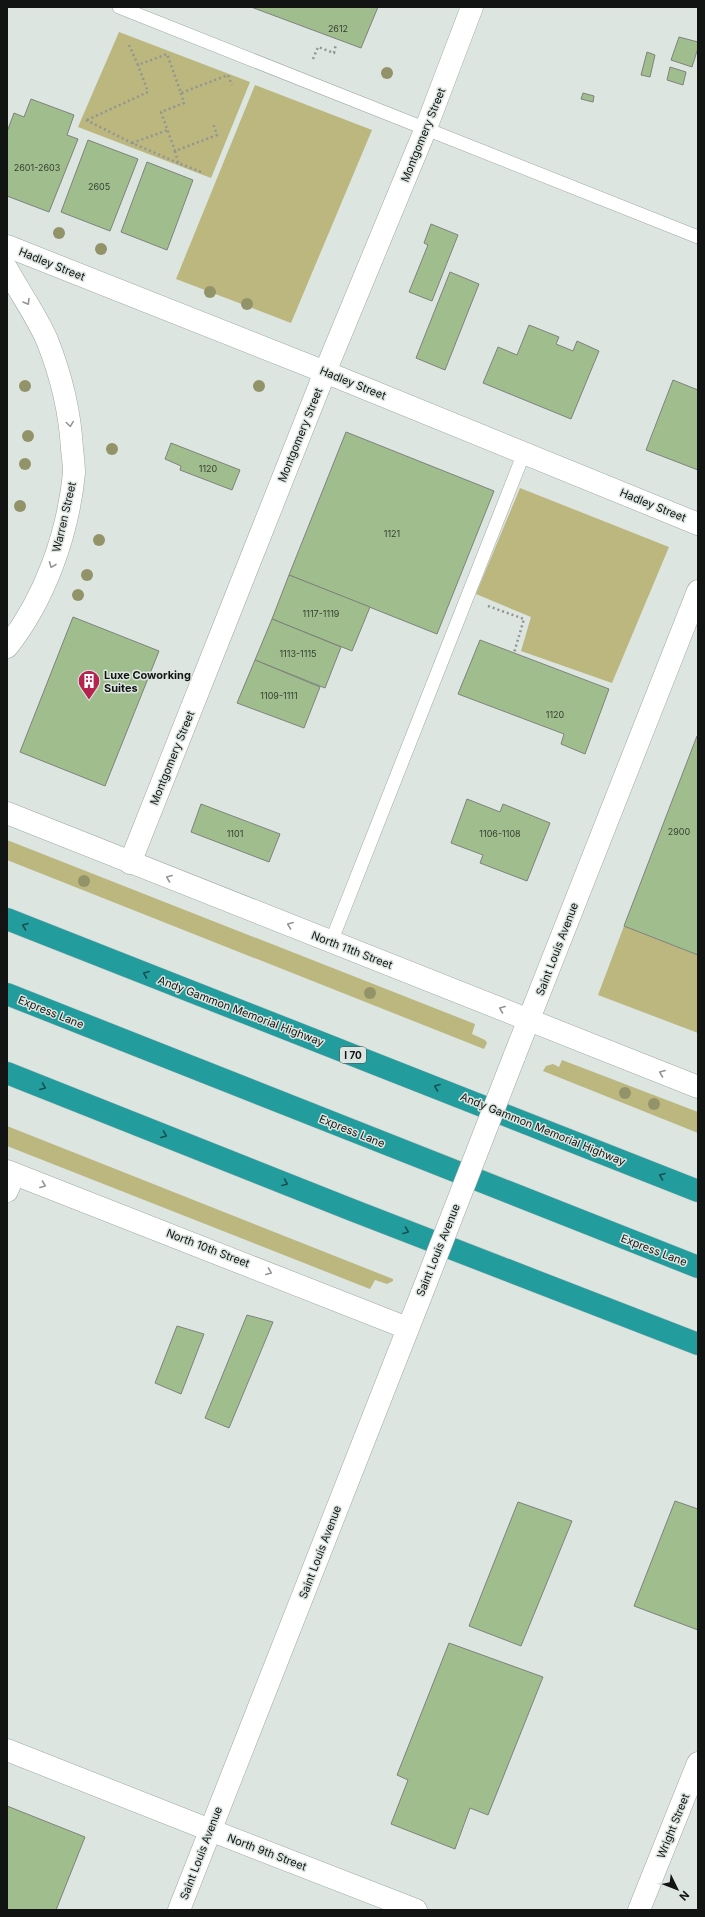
<svg xmlns="http://www.w3.org/2000/svg" width="705" height="1917" viewBox="0 0 705 1917" font-family="Inter,sans-serif">
<style>
.green{fill:#bcb67f}
.building{fill:#a0be8d;stroke:#7e827c}
.lines{fill:none;stroke-linecap:round;stroke-linejoin:round}
.service-casing{stroke:#9fa8a4;stroke-width:14}
.minor-casing{stroke:#9fa8a4;stroke-width:23}
.tertiary-casing{stroke:#9fa8a4;stroke-width:23}
.motorway-casing{stroke:#c1c2c2;stroke-width:23}
.path{stroke:#909793;stroke-width:2.5;stroke-dasharray:2 3;stroke-linecap:butt}
.service{stroke:#fff;stroke-width:13}
.minor{stroke:#fff;stroke-width:22}
.tertiary{stroke:#fff;stroke-width:22}
.motorway{stroke:#229c9d;stroke-width:22}
.tertiary-bridge-casing{stroke:#9fa8a4;stroke-width:23;stroke-linecap:butt}
.tertiary-bridge{stroke:#fff;stroke-width:22}
.tree{fill:#93936a}
.oneway{stroke:#949595}
.oneway2{stroke:#195151}
.labels{text-anchor:middle;dominant-baseline:central;stroke-width:3;stroke-linejoin:round;paint-order:stroke}
.number-label{font-size:9px;fill:#353e32}
.shield{fill:#dce5e0;stroke:#4e5350;stroke-width:1}
.shield-label{font-size:10px;font-weight:bold;fill:#111413}
.street-label{font-size:11px;fill:#111413;stroke:#dce5e0}
.poi-label{font-size:11px;font-weight:bold;fill:#111413;stroke:#dce5e0;text-anchor:start}
</style>
<rect width="100%" height="100%" fill="#dce5e0"/>
<g class="green">
<path d="M119,32L250,82L211,178L78,127Z"/>
<path d="M255,85L372,130L291,323L176,279Z"/>
<path d="M520,488L669,547L612,683L521,651L531,617L476,594Z"/>
<path d="M7,840L475,1024L472,1034L485,1040L487,1043L484,1049L7,860Z"/>
<path d="M624,926L698,955V1033L598,995Z"/>
<path d="M562,1060L698,1112V1133L543,1071L546,1066L553,1064L559,1067Z"/>
<path d="M7,1126L393,1279V1281L387,1284L375,1280L370,1289L7,1146Z"/>
</g>
<g class="building">
<path d="M251,7H378L361,48Z"/>
<path d="M679,37L698,42V48L692,67L671,60Z"/>
<path d="M647,52L655,55L650,77L641,75Z"/>
<path d="M670,67L686,72L683,85L667,80Z"/>
<path d="M583,93L594,96L593,102L581,99Z"/>
<path d="M31,99L74,115L67,135L78,139L49,212L7,196V132L14,113L24,117Z"/>
<path d="M88,140L138,159L110,231L61,212Z"/>
<path d="M147,162L193,180L167,250L121,232Z"/>
<path d="M431,224L458,235L432,301L409,292L428,245L424,243Z"/>
<path d="M450,272L479,284L445,370L416,358Z"/>
<path d="M529,325L559,337L556,344L573,351L577,341L599,351L571,419L483,383L498,347L517,355Z"/>
<path d="M673,380L698,390V470L646,450Z"/>
<path d="M346,432L494,491L437,634L289,575Z"/>
<path d="M171,443L240,470L232,490L180,470L181,466L165,459Z"/>
<path d="M289,575L370,607L352,651L272,619Z"/>
<path d="M73,617L159,651L105,786L20,752Z"/>
<path d="M272,619L341,647L325,688L255,660Z"/>
<path d="M480,640L609,689L585,754L561,744L564,734L458,694Z"/>
<path d="M255,660L320,687L304,728L237,703Z"/>
<path d="M697,736H698V955L624,926Z"/>
<path d="M467,799L500,812L503,804L550,823L527,881L480,863L483,855L451,843Z"/>
<path d="M201,804L280,834L269,862L191,832Z"/>
<path d="M247,1315L273,1322L229,1428L205,1418Z"/>
<path d="M177,1326L204,1334L181,1394L155,1383Z"/>
<path d="M675,1501L698,1509V1630L634,1606Z"/>
<path d="M518,1502L572,1521L521,1646L469,1626Z"/>
<path d="M449,1643L543,1677L488,1815L470,1808L455,1849L391,1824L408,1780L397,1775Z"/>
<path d="M7,1806L85,1837L56,1910H7Z"/>
</g>
<g class="lines">
<g class="service-casing">
<g id="service">
<path d="M119,7L698,237"/>
<path d="M331,942L524,453"/>
</g>
</g>
<g class="minor-casing">
<g id="minor">
<path d="M7,246L325,372L698,524"/>
<path d="M7,269C20,293 36,315 47,340C61,375 70,412 72,449C73,457 74,465 74,473C68,534 45,599 7,647"/>
<path d="M130,863L325,372L426,128L472,7"/>
<path d="M7,1191L14,1174"/>
<path d="M7,1750L210,1830"/>
<path d="M639,1910L698,1763"/>
</g>
</g>
<g class="tertiary-casing">
<g id="tertiary">
<path d="M7,813L698,1087"/>
<path d="M514,1057L698,591"/>
<path d="M7,1171L407,1328"/>
<path d="M210,1830L416,1910"/>
<path d="M179,1910L422,1293"/>
</g>
</g>
<g class="motorway-casing">
<g id="motorway">
<path d="M7,919L698,1191"/>
<path d="M7,994L698,1267"/>
<path d="M7,1073L352,1210L698,1344"/>
</g>
</g>
<g class="path">
<path d="M129,45L138,65L167,54L181,93L228,75L232,85"/>
<path d="M313,59L318,47L334,53L336,44"/>
<path d="M181,93L184,103L161,112L175,151L217,135L213,123"/>
<path d="M86,120L132,143L178,163"/>
<path d="M87,120L148,92L138,65"/>
<path d="M132,143L168,130"/>
<path d="M175,151L178,163L204,173"/>
<path d="M488,606L524,619L514,653"/>
</g>
<use href="#service" class="service"/>
<use href="#minor" class="minor"/>
<use href="#tertiary" class="tertiary"/>
<use href="#motorway" class="motorway"/>
<g class="tertiary-bridge-casing">
<path id="tertiary-bridge" d="M422,1293L514,1057"/>
</g>
<use href="#tertiary-bridge" class="tertiary-bridge"/>
</g>
<g class="tree">
<circle cx="387" cy="73" r="6"/>
<circle cx="59" cy="233" r="6"/>
<circle cx="101" cy="249" r="6"/>
<circle cx="210" cy="292" r="6"/>
<circle cx="247" cy="304" r="6"/>
<circle cx="25" cy="386" r="6"/>
<circle cx="259" cy="386" r="6"/>
<circle cx="28" cy="436" r="6"/>
<circle cx="112" cy="449" r="6"/>
<circle cx="25" cy="464" r="6"/>
<circle cx="20" cy="506" r="6"/>
<circle cx="99" cy="540" r="6"/>
<circle cx="87" cy="575" r="6"/>
<circle cx="78" cy="595" r="6"/>
<circle cx="84" cy="881" r="6"/>
<circle cx="370" cy="993" r="6"/>
<circle cx="625" cy="1093" r="6"/>
<circle cx="654" cy="1104" r="6"/>
</g>
<defs><path id="oneway-chevron" d="M-2-3.5L2.5 0L-2 3.5" fill="none" stroke-width="1.6" stroke-linecap="round" stroke-linejoin="round"/></defs>
<g class="oneway">
<use href="#oneway-chevron" transform="translate(27 302) rotate(59)"/>
<use href="#oneway-chevron" transform="translate(70 424) rotate(82)"/>
<use href="#oneway-chevron" transform="translate(52 565) rotate(112)"/>
<use href="#oneway-chevron" transform="translate(169 878) rotate(-159)"/>
<use href="#oneway-chevron" transform="translate(290 925) rotate(-159)"/>
<use href="#oneway-chevron" transform="translate(502 1009) rotate(-158)"/>
<use href="#oneway-chevron" transform="translate(662 1073) rotate(-158)"/>
<use href="#oneway-chevron" transform="translate(43 1185) rotate(21)"/>
<use href="#oneway-chevron" transform="translate(269 1272) rotate(22)"/>
</g>
<g class="oneway2">
<use href="#oneway-chevron" transform="translate(25 926) rotate(-159)"/>
<use href="#oneway-chevron" transform="translate(146 974) rotate(-158)"/>
<use href="#oneway-chevron" transform="translate(43 1087) rotate(22)"/>
<use href="#oneway-chevron" transform="translate(437 1087) rotate(-159)"/>
<use href="#oneway-chevron" transform="translate(164 1135) rotate(22)"/>
<use href="#oneway-chevron" transform="translate(662 1176) rotate(-158)"/>
<use href="#oneway-chevron" transform="translate(285 1183) rotate(22)"/>
<use href="#oneway-chevron" transform="translate(406 1231) rotate(21)"/>
</g>
<defs>
<g id="building-pin" transform="scale(1.15)"><path d="M0 17L-7.5 6A9.5 9.5 0 1 1 7.5 6Z" fill="#b5244f" stroke="#dce5e0"/><path d="M-4-6H4V6H1V3H-1V6H-4ZM-2.5-4.3h1.7v1.8h-1.7ZM.8-4.3h1.7v1.8H.8ZM-2.5-1h1.7V.8h-1.7ZM.8-1h1.7V.8H.8Z" fill="#fff"/></g>
</defs>
<g fill-rule="evenodd">
<use href="#building-pin" x="89" y="681"/>
</g>
<g class="labels">
<g class="number-label">
<text x="338" y="28">2612</text>
<text x="37" y="167">2601-2603</text>
<text x="99" y="186">2605</text>
<text x="208" y="468">1120</text>
<text x="392" y="533">1121</text>
<text x="321" y="613">1117-1119</text>
<text x="298" y="653">1113-1115</text>
<text x="279" y="695">1109-1111</text>
<text x="555" y="714">1120</text>
<text x="679" y="831">2900</text>
<text x="235" y="833">1101</text>
<text x="500" y="833">1106-1108</text>
</g>
<rect class="shield" x="340" y="1047" width="26" height="16" rx="3"/>
<g class="shield-label">
<text x="353" y="1055">I 70</text>
</g>
<g class="street-label">
<text transform="translate(423 135) rotate(-68)">Montgomery Street</text>
<text transform="translate(52 264) rotate(22)">Hadley Street</text>
<text transform="translate(353 383) rotate(22)">Hadley Street</text>
<text transform="translate(300 435) rotate(-68)">Montgomery Street</text>
<text transform="translate(653 505) rotate(22)">Hadley Street</text>
<text transform="translate(64 517) rotate(-77)">Warren Street</text>
<text transform="translate(172 758) rotate(-68)">Montgomery Street</text>
<text transform="translate(557 949) rotate(-69)">Saint Louis Avenue</text>
<text transform="translate(352 950) rotate(21)">North 11th Street</text>
<text transform="translate(241 1011) rotate(21)">Andy Gammon Memorial Highway</text>
<text transform="translate(51 1012) rotate(22)">Express Lane</text>
<text transform="translate(543 1129) rotate(22)">Andy Gammon Memorial Highway</text>
<text transform="translate(352 1131) rotate(22)">Express Lane</text>
<text transform="translate(208 1248) rotate(21)">North 10th Street</text>
<text transform="translate(438 1250) rotate(-68)">Saint Louis Avenue</text>
<text transform="translate(654 1250) rotate(21)">Express Lane</text>
<text transform="translate(320 1552) rotate(-69)">Saint Louis Avenue</text>
<text transform="translate(673 1826) rotate(-68)">Wright Street</text>
<text transform="translate(267 1852) rotate(21)">North 9th Street</text>
<text transform="translate(201 1853) rotate(-69)">Saint Louis Avenue</text>
</g>
<g class="poi-label">
<text x="104" y="675">Luxe Coworking<tspan x="104" dy="13">Suites</tspan></text>
</g>
</g>
<rect width="705" height="1917" fill="none" stroke="#111413" stroke-width="16"/>
<g transform="translate(677 1889) rotate(133)" stroke="#dce5e0" stroke-width="3" paint-order="stroke">
<path d="M0-3L7 15L0 10L-7 15Z" fill="#111413"/>
<text y="-6" font-size="11" font-weight="bold" text-anchor="middle" fill="#111413">N</text>
</g>
</svg>
